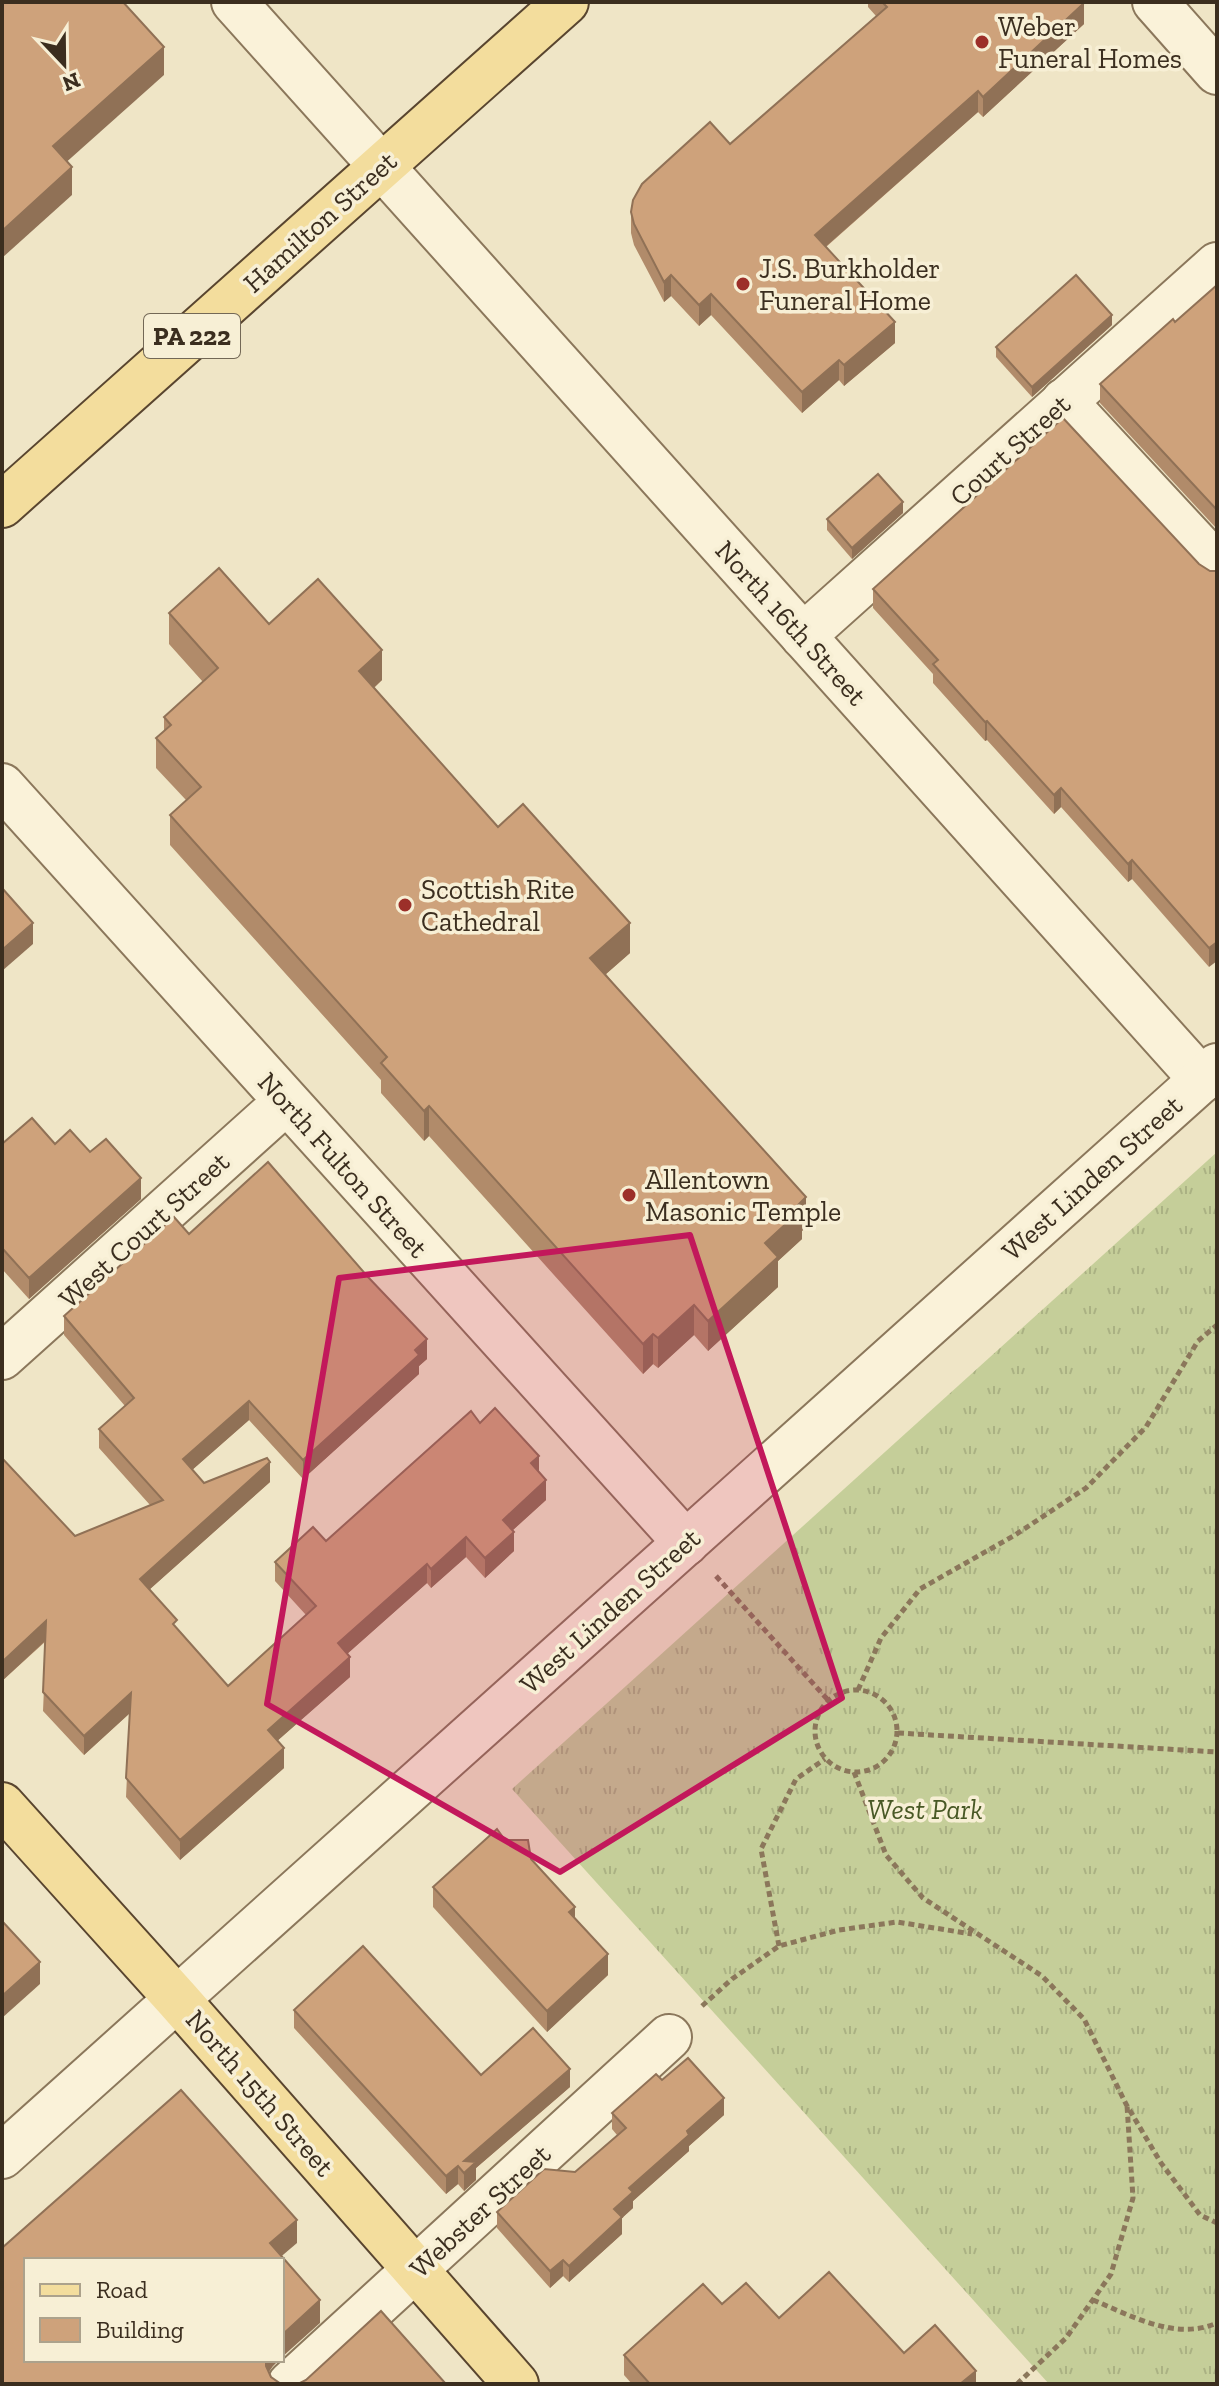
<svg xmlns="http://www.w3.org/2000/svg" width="1219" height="2386" viewBox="0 0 1219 2386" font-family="'Zilla Slab',serif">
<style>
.grass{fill:url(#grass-tufts)}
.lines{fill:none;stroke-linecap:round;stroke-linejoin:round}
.minor-casing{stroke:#8b775b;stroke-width:48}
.major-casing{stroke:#59452f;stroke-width:48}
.path{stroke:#8b775b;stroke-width:5;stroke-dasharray:6 4;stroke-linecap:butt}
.minor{stroke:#faf2d9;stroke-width:44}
.major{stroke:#f3dd9d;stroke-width:44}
.wall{fill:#b18b6a}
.shaded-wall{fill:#907156}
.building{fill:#cea27b;stroke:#907156;stroke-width:2}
.marked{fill:#c2185b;fill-opacity:0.2;stroke:#c2185b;stroke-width:6;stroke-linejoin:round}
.poi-dot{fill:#9c2f29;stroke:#f7efd5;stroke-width:3}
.labels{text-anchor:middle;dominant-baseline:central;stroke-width:7;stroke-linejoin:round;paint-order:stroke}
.shield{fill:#f7efd5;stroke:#736856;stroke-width:2}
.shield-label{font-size:26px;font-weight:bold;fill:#3b2e1f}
.poi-label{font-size:28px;fill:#3b2e1f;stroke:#f7efd5;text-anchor:start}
.street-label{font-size:28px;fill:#3b2e1f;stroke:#f7efd5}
.park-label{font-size:28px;font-style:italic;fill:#485825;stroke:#f7efd5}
</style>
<defs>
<pattern id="grass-tufts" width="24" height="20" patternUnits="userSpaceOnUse" patternTransform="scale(2)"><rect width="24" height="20" fill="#c5ce99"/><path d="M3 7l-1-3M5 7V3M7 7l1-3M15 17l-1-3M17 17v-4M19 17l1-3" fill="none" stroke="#aab183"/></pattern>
</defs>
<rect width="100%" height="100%" fill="#efe5c6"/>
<path class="grass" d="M1217,1152V2384H1049L512,1789Z"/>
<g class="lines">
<g class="minor-casing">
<g id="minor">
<path d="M234,2L1202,1080"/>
<path d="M1155,2L1217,72"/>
<path d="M1064,401L1217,566"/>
<path d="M803,636L1217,265"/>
<path d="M2,786L686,1543"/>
<path d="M2,1357L286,1102"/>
<path d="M2,2156L1217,1066"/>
<path d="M290,2384L669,2037"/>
</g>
</g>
<g class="major-casing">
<g id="major">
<path d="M2,505L566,2"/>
<path d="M2,1805L177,1999L516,2384"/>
</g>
</g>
<g class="path">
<path d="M716,1576L828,1700"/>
<path d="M858,1690L881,1638L920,1589L1015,1535L1086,1488L1146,1427L1198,1341L1217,1325"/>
<circle cx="856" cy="1731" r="41"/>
<path d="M898,1733L1217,1752"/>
<path d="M854,1772L886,1855L923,1898L1042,1976L1084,2019L1126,2104L1161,2163L1200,2215L1217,2223"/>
<path d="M779,1946L761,1849L796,1779L825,1759"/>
<path d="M702,2006L732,1979L779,1946L839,1930L897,1922L972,1934"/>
<path d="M1093,2300C1132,2316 1175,2341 1217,2323"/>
<path d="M1017,2384L1066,2338L1111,2274L1133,2198L1127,2105"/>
</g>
<use href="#minor" class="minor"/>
<use href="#major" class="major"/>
</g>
<g class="wall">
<path d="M868,2H1083L1084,24L983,117L978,112L826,247L895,343L844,386L839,380L802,413L711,315L699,326L671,296L664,302L634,245L631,233V212L730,144L876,16L868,7Z"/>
<path d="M1217,285V529L1100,403V384L1175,322Z"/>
<path d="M1112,325L1032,397L996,357V347Z"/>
<path d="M903,513L852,559L827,530V519Z"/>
<path d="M1199,564L1210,571L1209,967L1132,879L1128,882L1061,807L1054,814L987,740L985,741L933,683V674L873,608V589Z"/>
<path d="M169,613L269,624L382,680L374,688L498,827L630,953L606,974L806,1227L802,1231V1239L778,1261V1287L708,1351L694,1335L658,1368L653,1364L643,1374L429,1136L424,1141L381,1093V1080L170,845V815L186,800L156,768V738L164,731V717L203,682L169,644Z"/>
<path d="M2,1144H55L90,1152L141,1199L29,1299L2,1269Z"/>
<path d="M189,1234L427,1359L419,1366V1374L303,1479L249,1420L192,1470L204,1483L270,1482L150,1589L177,1629L228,1686L306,1615L275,1581V1562L326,1541L480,1423L539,1472L546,1500L513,1530L514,1551L485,1578L466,1557L431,1588L427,1583L347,1654L350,1677L277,1741L284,1768L180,1860L126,1797L130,1713L84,1755L43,1711L46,1641L2,1681V1458L75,1536L150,1505L99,1448V1429L125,1406L64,1335V1316Z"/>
<path d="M505,1840L531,1859L575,1918L608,1975L547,2032L433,1907V1887Z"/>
<path d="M294,2010L481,2075L570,2087L476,2168V2180L464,2191L458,2184L446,2194L294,2028Z"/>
<path d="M662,2080L724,2115L689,2146V2151L633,2201V2208L622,2218V2234L569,2282L563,2276L550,2288L497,2228V2212L575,2172L617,2135L612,2129V2113Z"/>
<path d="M722,2304L779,2318L904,2353L976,2384H632L624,2375V2355Z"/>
</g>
<g class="shaded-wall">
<path d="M1084,3V24L983,117V97Z"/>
<path d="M164,47V75L53,174V146Z"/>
<path d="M978,91V112L815,256V235Z"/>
<path d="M72,167V195L2,258V231Z"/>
<path d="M671,275V296L664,302V282Z"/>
<path d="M711,294V315L699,326V305Z"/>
<path d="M1112,315V325L1032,397V387Z"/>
<path d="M895,322V343L844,386V365Z"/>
<path d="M839,360V380L802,413V392Z"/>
<path d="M903,502V513L852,559V548Z"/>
<path d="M382,650V680L359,701V671Z"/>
<path d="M987,721V740L985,741V722Z"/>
<path d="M1061,788V807L1054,814V795Z"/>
<path d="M1132,860V879L1128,882V864Z"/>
<path d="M33,923V944L2,971V950Z"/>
<path d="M630,923V953L590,988V958Z"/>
<path d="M1217,942V961L1209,967V948Z"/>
<path d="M429,1106V1136L424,1141V1111Z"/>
<path d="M141,1178V1199L29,1299V1278Z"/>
<path d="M806,1197V1227L802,1231V1239L778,1261V1287L708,1351V1321L765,1243Z"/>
<path d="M694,1305V1335L658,1368V1338Z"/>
<path d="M653,1334V1364L643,1374V1344Z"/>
<path d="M427,1339V1359L419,1366V1374L303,1479V1460Z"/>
<path d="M249,1401V1420L183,1478V1459Z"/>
<path d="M539,1456V1476L531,1463Z"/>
<path d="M270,1462V1482L140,1598V1579Z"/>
<path d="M546,1480V1500L503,1539V1520Z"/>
<path d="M514,1532V1551L485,1578V1558Z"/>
<path d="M466,1537V1557L431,1588V1569Z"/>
<path d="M427,1564V1583L338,1662V1643Z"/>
<path d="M46,1621V1640L2,1681V1662Z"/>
<path d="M350,1657V1677L268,1749V1730Z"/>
<path d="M131,1693V1712L84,1755V1736Z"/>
<path d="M284,1748V1768L180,1860V1840Z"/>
<path d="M575,1907V1928L569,1912Z"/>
<path d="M608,1954V1975L547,2032V2011Z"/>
<path d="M40,1962V1984L2,2018V1996Z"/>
<path d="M570,2069V2087L476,2168V2180L464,2191V2161Z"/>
<path d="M724,2098V2115L689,2146V2151L633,2201V2208L622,2218V2234L569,2282V2266L629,2188L687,2131Z"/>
<path d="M458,2166V2184L446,2194V2176Z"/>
<path d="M297,2220V2243L277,2260L270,2243Z"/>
<path d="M563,2260V2276L550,2288V2271Z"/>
<path d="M320,2300V2323L282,2357V2335Z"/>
<path d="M266,2360H279L273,2366L266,2376V2384Z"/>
<path d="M976,2371V2384H960Z"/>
</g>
<g class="building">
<path d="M2,2H123L164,47L53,146L72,167L2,231Z"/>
<path d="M882,2H1083L1084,3L983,97L978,91L815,235L895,322L844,365L839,360L802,392L711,294L699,305L671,275L664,282L634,224L631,212L633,200L642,184L710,122L730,144L887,7Z"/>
<path d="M1076,275L1112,315L1032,387L996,347Z"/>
<path d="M1217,285V510L1100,384L1173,319L1175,322Z"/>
<path d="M1063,418L1199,564L1210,571H1217V942L1209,948L1132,860L1128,864L1061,788L1054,795L987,721L985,722L933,664L938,660L873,589Z"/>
<path d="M878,474L903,502L852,548L827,519Z"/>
<path d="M219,568L269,624L318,579L382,650L359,671L498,827L523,804L630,923L590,958L806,1197L798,1205L802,1209L765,1243L778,1257L708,1321L694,1305L658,1338L653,1334L643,1344L429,1106L424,1111L381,1063L387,1057L170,815L201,787L156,738L171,725L164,717L218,668L169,613Z"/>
<path d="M2,888L33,923L2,950Z"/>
<path d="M32,1118L55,1144L70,1130L90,1152L106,1139L141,1178L29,1278L2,1248V1144Z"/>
<path d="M268,1162L368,1277L427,1339L415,1350L419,1355L303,1460L249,1401L183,1459L204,1483L267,1458L270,1462L140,1579L177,1620L173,1624L228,1686L316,1606L275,1562L313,1527L326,1541L471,1411L480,1423L495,1408L539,1456L531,1463L546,1480L503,1520L514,1532L485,1558L466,1537L431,1569L427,1564L338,1643L350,1657L268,1730L284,1748L180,1840L126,1778L131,1693L84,1736L43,1692L46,1621L2,1662V1458L75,1536L163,1500L99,1429L134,1398L64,1316L174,1217L189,1234Z"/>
<path d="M497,1829L505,1840H528L531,1859L575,1907L569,1912L608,1954L547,2011L433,1887Z"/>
<path d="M2,1921L40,1962L2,1996Z"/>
<path d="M363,1946L481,2075L533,2028L570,2069L464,2161L476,2162L464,2173L458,2166L446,2176L294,2010Z"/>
<path d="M688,2058L724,2098L687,2131L689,2135L629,2188L633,2192L614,2209L622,2217L569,2266L563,2260L550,2271L497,2212L544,2169L575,2172L626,2128L612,2113L656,2074L662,2080Z"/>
<path d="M181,2090L297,2220L270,2243L320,2300L282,2335V2260H26V2360H266V2366L271,2377L281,2384H2V2248Z"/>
<path d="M829,2272L904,2353L935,2325L976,2371L960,2384H650L624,2355L703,2284L722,2304L746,2283L779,2318Z"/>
<path d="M381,2311L446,2384H298L306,2380Z"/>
</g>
<path class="marked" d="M690,1235L842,1698L560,1872L267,1704L339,1278Z"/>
<g class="poi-dot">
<circle cx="982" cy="42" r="8"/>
<circle cx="743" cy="284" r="8"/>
<circle cx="405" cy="905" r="8"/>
<circle cx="629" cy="1195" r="8"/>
</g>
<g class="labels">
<rect class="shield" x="144" y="314" width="96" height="44" rx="6"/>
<g class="shield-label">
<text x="192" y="336">PA 222</text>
</g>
<g class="poi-label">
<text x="998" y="26">Weber<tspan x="998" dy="32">Funeral Homes</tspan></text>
<text x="759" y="268">J.S. Burkholder<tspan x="759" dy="32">Funeral Home</tspan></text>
<text x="421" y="889">Scottish Rite<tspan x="421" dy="32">Cathedral</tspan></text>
<text x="645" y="1179">Allentown<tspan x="645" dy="32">Masonic Temple</tspan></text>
</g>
<g class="street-label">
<text transform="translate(320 222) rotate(-42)">Hamilton Street</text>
<text transform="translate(1010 450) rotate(-42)">Court Street</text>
<text transform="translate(791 623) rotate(48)">North 16th Street</text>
<text transform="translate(343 1165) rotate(48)">North Fulton Street</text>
<text transform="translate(1092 1178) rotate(-42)">West Linden Street</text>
<text transform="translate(144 1230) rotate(-42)">West Court Street</text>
<text transform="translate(610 1611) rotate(-42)">West Linden Street</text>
<text transform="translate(260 2093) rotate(49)">North 15th Street</text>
<text transform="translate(480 2211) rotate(-43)">Webster Street</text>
</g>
<g class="park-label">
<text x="925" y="1809">West Park</text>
</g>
</g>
<rect width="1219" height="2386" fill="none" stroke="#3b2e1f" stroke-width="8"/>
<rect x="24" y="2258" width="260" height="104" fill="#f7efd5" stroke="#aca28c" stroke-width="2"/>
<rect x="40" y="2284" width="40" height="12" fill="#f3dd9d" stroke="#aca28c" stroke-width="2"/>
<text x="96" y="2298" font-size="24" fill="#3b2e1f">Road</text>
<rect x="40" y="2318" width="40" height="24" fill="#cea27b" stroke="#aca28c" stroke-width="2"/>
<text x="96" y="2338" font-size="24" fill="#3b2e1f">Building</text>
<g transform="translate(64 64) rotate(158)" stroke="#f7efd5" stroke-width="6" paint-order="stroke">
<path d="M0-6L14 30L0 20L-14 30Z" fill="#3b2e1f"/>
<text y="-12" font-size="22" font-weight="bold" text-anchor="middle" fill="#3b2e1f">N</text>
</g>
</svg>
